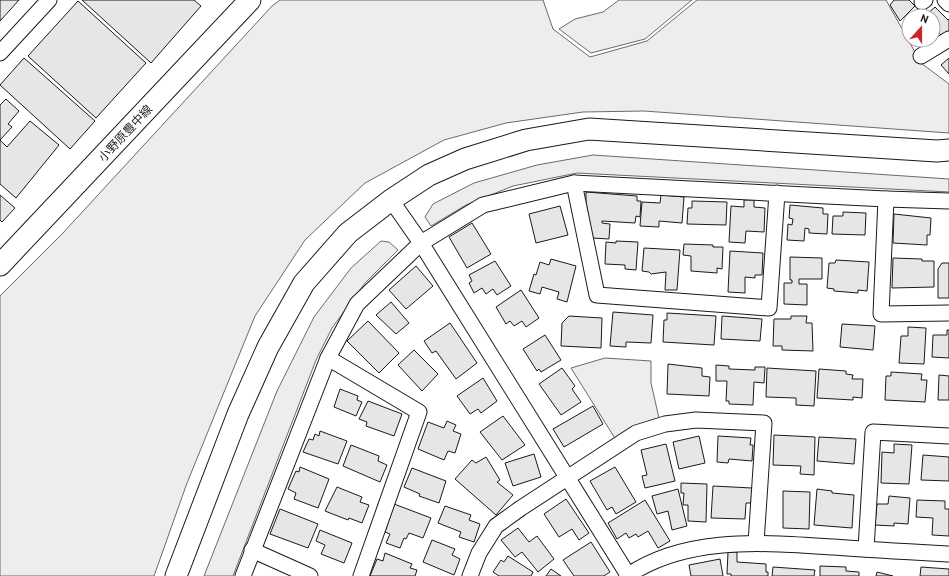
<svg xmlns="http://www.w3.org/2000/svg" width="949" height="576" viewBox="0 0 949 576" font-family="'PT Sans','Noto Sans JP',sans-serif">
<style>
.built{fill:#ededed;stroke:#6a6a6a}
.building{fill:#e6e6e6;stroke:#1a1a1a}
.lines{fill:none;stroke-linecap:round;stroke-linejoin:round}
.street-casing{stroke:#1a1a1a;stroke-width:17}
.secondary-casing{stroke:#1a1a1a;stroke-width:23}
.street{stroke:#fff;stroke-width:15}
.secondary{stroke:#fff;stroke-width:21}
.labels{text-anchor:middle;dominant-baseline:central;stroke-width:3;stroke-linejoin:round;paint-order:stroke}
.street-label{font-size:12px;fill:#1a1a1a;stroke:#fff}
</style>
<rect width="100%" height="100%" fill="#fff"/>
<g class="built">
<path d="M280,0H543L553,29L590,57L647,41L697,0H886L921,63L949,84V133L644,111L583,112L506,123L444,140L365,183L305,240L255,316L187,483L154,576H0V296L62,234L272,6Z"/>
<path d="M619,0H692L645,39L591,53L559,29L575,19L603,12Z"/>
<path d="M593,155L949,179V192L577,173L513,186L466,205L431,226L425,217L433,204L474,183L537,165Z"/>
<path d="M381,241L389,242L398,250L365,283L332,328L316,360L233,576H204L277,391L314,317L351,268Z"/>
<path d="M605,358L651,361V383L659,418L646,422L616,440L571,368Z"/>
</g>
<g class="building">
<path d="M0,0H19L0,21Z"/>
<path d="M82,0H194L201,6L151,63Z"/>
<path d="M894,0H909L915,6L900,21L890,5Z"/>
<path d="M78,1L146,63L96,118L28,56Z"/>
<path d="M935,7L948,20L949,19V33L944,38L933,27V16H925Z"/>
<path d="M916,40H928L922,46Z"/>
<path d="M24,58L95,121L70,149L0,85Z"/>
<path d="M949,58V74L941,65Z"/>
<path d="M6,99L19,111L8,124L12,127L0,140L7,147L30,121L59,145L16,198L0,184V105Z"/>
<path d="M586,192L637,196V201H641L640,217L636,216L635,223L602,221V223L610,224L609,239L592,238L586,202Z"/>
<path d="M0,195L15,208L2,222L0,220Z"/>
<path d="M661,195L684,197L682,223L659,221V227L640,226L642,202L660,203Z"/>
<path d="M744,200H754V207L765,208L764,232L746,231L745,243L729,242L731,206L744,207Z"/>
<path d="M692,201L727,202L726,225L687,224L688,208H692Z"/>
<path d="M790,205L823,208V214H828L827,234L809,233V229L805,228L804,241L787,240L788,224L792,225L793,219L789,218Z"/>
<path d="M560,206L568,235L536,243L529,214Z"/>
<path d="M843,212L866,213L865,235L832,234L833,216H843Z"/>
<path d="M894,214L931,218L930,235H927V245L893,243Z"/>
<path d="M472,223L491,254L467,268L449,237Z"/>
<path d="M616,241L638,242L636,270L625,269V265L605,264L606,242L616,243Z"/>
<path d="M684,244L713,245V247H723L722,269L717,268V273L691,271V256L683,255Z"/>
<path d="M644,248L680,250L677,290H665L666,272L651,274L649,272L642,271Z"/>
<path d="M730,251L763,253L762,275H755V278L745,277V293L728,292Z"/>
<path d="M790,257L822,258V279H799V284H807V305L784,304V283H792V280H790Z"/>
<path d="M893,258L922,259V261H934V287L892,288Z"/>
<path d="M551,259L576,266L567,302L557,299L559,292L542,287L540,294L529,291L534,274L536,275L540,262L549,265Z"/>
<path d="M836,260L869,262L867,291L858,290V293L834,291V289L827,288L829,263H835Z"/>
<path d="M495,261L511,286L497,295L493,289L486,294L482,288L474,293L469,283L472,281L469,275Z"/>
<path d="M942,263H949V298H938V269Z"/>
<path d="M416,266L433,286L406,309L389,290Z"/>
<path d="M521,290L539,318L526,327L522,321L514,326L510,321L506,324L496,307Z"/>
<path d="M391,302L409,323L396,334L376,315Z"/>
<path d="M613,312L653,315L651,343L626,342V347L610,346Z"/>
<path d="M667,313L716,316L714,345L663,342L664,320H667Z"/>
<path d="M569,316L602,318L601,348L561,346L562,323Z"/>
<path d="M722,316L762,319L760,341L721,339Z"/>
<path d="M791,316H807L806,323H812L813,351L782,350V346H773L774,319H791Z"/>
<path d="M368,321L399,353L379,373L347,341Z"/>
<path d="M450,323L477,363L456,379L436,351L432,353L424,341Z"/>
<path d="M842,324L875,326L873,350L840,347Z"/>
<path d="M908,327L926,328L924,364L899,363L901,336H908Z"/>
<path d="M947,330H949V358L932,357L933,335H947Z"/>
<path d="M545,335L561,360L541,372L539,369L537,371L523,349Z"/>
<path d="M414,350L438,374L422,391L398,365Z"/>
<path d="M668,364L702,368V376L710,377L709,396L667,394Z"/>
<path d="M716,365L729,366V369L755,370V367H765L764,383L754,382L753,405L729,404V401H726L727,381H716Z"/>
<path d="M562,368L575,386L572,389L581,402L561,415L539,384Z"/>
<path d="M767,368L816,371L814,406L796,405V398L766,397Z"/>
<path d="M819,369L846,371V374L853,375L852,379H863L862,398L853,397V400L817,398Z"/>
<path d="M891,372L922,374L921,380H927L925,402L885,400L886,376H891Z"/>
<path d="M939,375L949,376V400H938Z"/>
<path d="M483,378L497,401L481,413L478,409L470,414L457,396Z"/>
<path d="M340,389L358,396L357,400L362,402L356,416L334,407Z"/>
<path d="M368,401L402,414L394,436L366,426L367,422L359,419Z"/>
<path d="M593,406L603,424L564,447L553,429Z"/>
<path d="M503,416L525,445L502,460L480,432Z"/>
<path d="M447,421L456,425L453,431L461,434L455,453L448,451L444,460L418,449L428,422L444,428Z"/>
<path d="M320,431L347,441L338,464L303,452L309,439L313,440L315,434L319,436Z"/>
<path d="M774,435L815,437L814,475L800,474L801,466L773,465Z"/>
<path d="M699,436L705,463L679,469L673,442Z"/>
<path d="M718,436L751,438L750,445H753L752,461L729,459L728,463L717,462Z"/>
<path d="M819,437L856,439L854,464L817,461Z"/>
<path d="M666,444L675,481L645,488L642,476L647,475L641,450Z"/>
<path d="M894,444L912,445L909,484L881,483L882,452L894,453Z"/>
<path d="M351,445L379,456L378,461L387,465L380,482L343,466Z"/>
<path d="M534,454L541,477L513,486L505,463Z"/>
<path d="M923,455L949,457V481L921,480Z"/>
<path d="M486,457L500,480L497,482L513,495L496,515L455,479L472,460L476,463Z"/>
<path d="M300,467L329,479L318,508L294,499L296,493L288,489L296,471L299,472Z"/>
<path d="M615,467L636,502L616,514L612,507L607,510L590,481Z"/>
<path d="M412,468L446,481L439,503L419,496L420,494L404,487Z"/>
<path d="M681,483L707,484L706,522L688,521V505H683L684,493H681Z"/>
<path d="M713,486L752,488L751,503H746L745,519L711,518Z"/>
<path d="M337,487L362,497L360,502L369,505L362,523L349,518L348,520L325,511Z"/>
<path d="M678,489L687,526L672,530L668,511L657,514L652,496Z"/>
<path d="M817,489L832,491V493L854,495L852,528L814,525Z"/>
<path d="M783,491L810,492L809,529L783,528Z"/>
<path d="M889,496L910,498L908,524L894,523V526L875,525L877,504H888Z"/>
<path d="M566,499L589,533L579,540L572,529L559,537L544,514Z"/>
<path d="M645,500L670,541L658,548L648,531L638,537L636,534L629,538L626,533L617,539L608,523Z"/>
<path d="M917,500L945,501V509H949V536L932,535L933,518L916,517Z"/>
<path d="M394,504L431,518L423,538L409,533L406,539L404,538L400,548L386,543L390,534L385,532Z"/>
<path d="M445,506L471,515L469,520L480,524L474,542L459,537L461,532L438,523Z"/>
<path d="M280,509L318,524L308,548L270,534Z"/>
<path d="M518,528L529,542L537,536L554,559L538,572L522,552L515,557L501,540Z"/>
<path d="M320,530L352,543L344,563L321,554L325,545L316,541Z"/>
<path d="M432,540L455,549L452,555L460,559L454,575L423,562Z"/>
<path d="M591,542L610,572L604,576H574L563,560Z"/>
<path d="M728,552H737V562L766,564V572H768V576H731V574H727Z"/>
<path d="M385,553L412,564L410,568L417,570L415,576H370L377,559L383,561Z"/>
<path d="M508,556L533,572L531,576H499L493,572L501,560L504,562Z"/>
<path d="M720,559L723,576H691L689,565Z"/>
<path d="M820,566L846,567V571L859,572V576H820Z"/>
<path d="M773,567L815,570L814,576H772Z"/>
<path d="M921,567L949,569V576H920Z"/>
<path d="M551,569L561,576H546Z"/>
<path d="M877,572L893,576H876Z"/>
</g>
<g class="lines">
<g class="street-casing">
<g id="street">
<path d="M945,0L949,4"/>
<path d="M922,2L925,0"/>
<path d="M0,53L49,0"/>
<path d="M921,56L949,39"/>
<path d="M574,183L597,295L769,308L777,193"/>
<path d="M886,199L881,314L949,313"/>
<path d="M391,200L421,243L628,575"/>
<path d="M328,358L419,412L361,576"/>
<path d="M866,549L873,432L949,436"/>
<path d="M252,550L310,576"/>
<path d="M243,576L328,358L357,304L421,243L483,205L574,183L886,199L949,201"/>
<path d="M470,576L479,553L496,526L521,508L636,433L665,424L696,420L764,423L756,543"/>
<path d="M627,576C687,535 765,543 834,547C872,550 911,552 949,554"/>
</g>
</g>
<g class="secondary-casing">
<g id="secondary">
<path d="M0,265L250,0"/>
<path d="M176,576L238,414L268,347L304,283L348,233L391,200L429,175L465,159L526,140L589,129L937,151L949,150"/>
</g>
</g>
<use href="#street" class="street"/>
<use href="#secondary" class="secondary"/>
</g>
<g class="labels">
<g class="street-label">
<text transform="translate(125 133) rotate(-47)">小野原豊中線</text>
</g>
</g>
<g transform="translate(921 28) rotate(21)"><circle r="19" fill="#ffffff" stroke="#a3a3a3"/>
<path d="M0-3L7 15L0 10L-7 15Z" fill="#c62828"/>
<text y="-6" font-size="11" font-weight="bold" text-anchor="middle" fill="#1a1a1a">N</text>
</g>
</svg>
